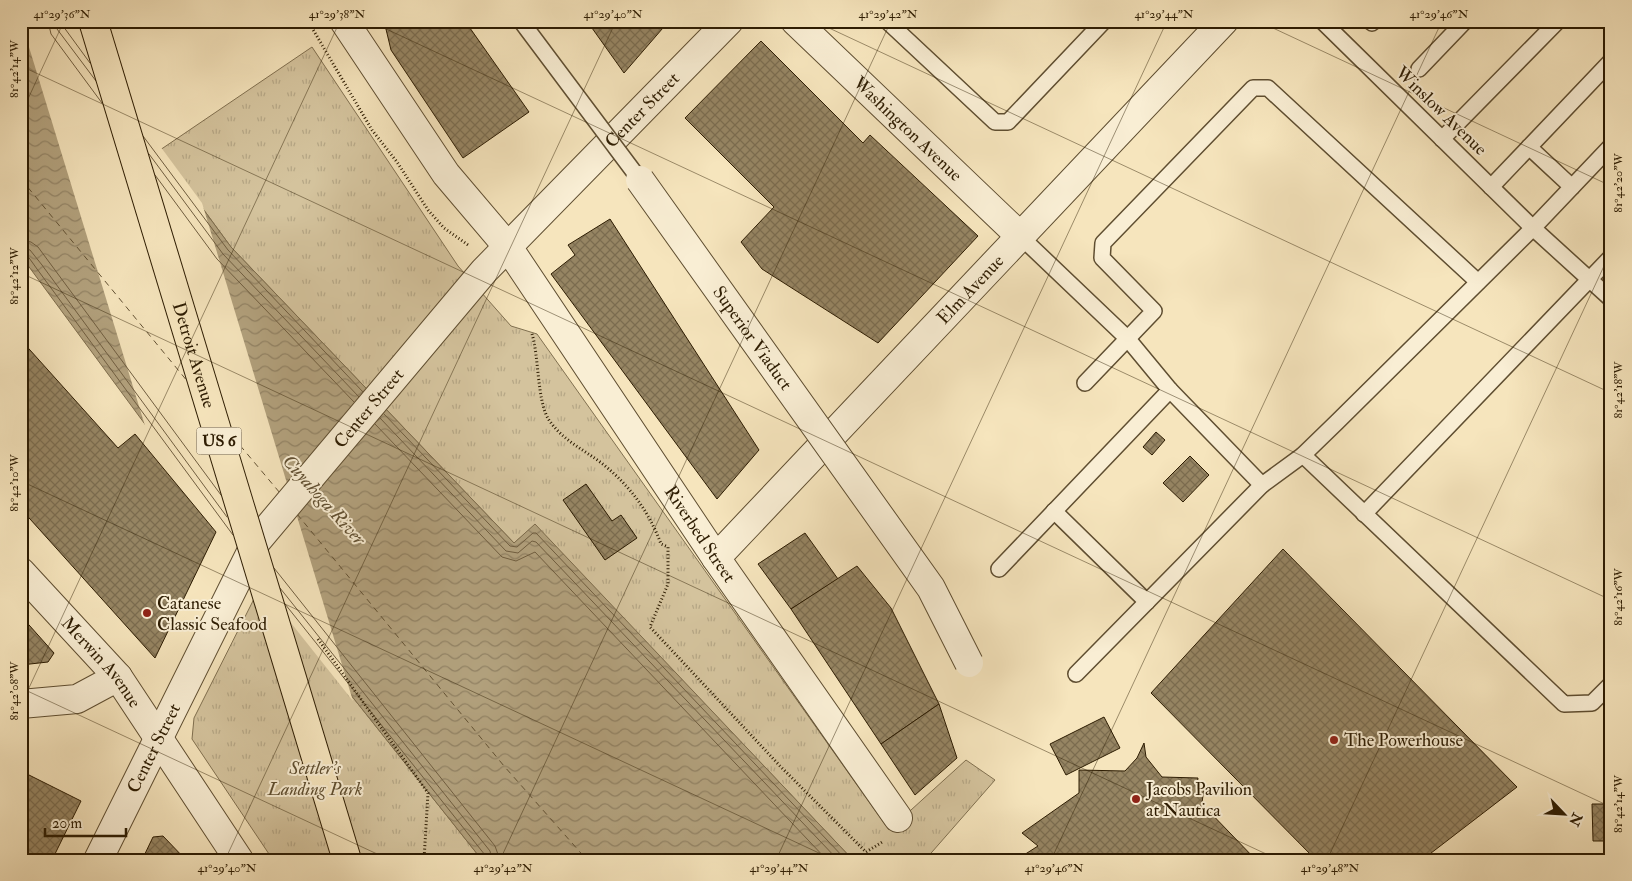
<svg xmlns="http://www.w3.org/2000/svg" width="1632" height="881" viewBox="0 0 1632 881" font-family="'IM FELL Double Pica',serif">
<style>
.park{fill:url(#park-tufts);stroke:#807050}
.water{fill:url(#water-waves);stroke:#7d6c4c}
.pier{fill:#f6e5bd}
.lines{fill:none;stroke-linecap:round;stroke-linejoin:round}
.shore{stroke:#705e40;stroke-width:1}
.ferry{stroke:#625133;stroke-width:1;stroke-dasharray:6 5;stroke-linecap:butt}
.building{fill:url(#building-cross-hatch);stroke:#2d1c02}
.lane-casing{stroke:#5f4e31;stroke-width:18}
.street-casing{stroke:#5f4e31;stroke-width:30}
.path{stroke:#2d1c02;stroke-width:3;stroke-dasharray:1 2.5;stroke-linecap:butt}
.lane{stroke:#f9eed4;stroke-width:15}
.street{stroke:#f9eed4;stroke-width:28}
.lane-bridge-casing{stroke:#5f4e31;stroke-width:18;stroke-linecap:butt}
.street-bridge-casing{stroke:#5f4e31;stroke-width:30;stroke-linecap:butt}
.primary-bridge-casing{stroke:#2d1c02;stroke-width:30;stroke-linecap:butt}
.lane-bridge{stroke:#f9eed4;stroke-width:15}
.street-bridge{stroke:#f9eed4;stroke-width:28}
.primary-bridge{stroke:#f6e5bd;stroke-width:28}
.ticks{fill:none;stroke:#2d1c02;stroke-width:1;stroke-opacity:0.45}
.poi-dot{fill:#8f2418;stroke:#f9eed4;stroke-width:2}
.labels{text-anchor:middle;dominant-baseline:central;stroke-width:4;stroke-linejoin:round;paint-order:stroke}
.shield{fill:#f9eed4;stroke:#6a5b41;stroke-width:1}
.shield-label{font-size:16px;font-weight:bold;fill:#2d1c02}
.street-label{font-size:18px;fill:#2d1c02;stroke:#f9eed4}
.poi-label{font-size:18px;fill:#2d1c02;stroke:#f9eed4;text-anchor:start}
.park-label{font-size:18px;font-style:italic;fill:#5f4e30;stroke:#f9eed4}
.water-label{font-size:19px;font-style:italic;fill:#625133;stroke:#f9eed4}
.neatline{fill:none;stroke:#2d1c02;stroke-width:2}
.ticks-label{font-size:12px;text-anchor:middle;fill:#2d1c02}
</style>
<defs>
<pattern id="park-tufts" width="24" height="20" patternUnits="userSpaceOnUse" patternTransform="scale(1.25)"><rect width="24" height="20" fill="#d4c39d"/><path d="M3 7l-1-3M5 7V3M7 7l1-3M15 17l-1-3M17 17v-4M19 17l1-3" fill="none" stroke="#b6a786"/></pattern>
<pattern id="water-waves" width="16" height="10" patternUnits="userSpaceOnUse" patternTransform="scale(1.25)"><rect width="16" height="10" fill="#b2a17d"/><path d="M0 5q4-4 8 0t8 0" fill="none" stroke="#918264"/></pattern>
<pattern id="building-cross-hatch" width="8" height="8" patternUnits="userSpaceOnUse" patternTransform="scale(1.25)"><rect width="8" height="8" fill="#968563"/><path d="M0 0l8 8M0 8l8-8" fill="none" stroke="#7b6c4f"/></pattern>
</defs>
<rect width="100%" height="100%" fill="#f6e5bd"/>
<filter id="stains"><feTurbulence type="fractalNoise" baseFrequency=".004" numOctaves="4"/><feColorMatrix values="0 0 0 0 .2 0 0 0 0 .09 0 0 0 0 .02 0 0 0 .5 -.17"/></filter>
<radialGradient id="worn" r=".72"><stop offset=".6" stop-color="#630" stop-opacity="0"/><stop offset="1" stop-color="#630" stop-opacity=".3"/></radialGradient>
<g class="park">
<path d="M312,47L458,266L511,326L537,334L889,830L966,760L995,780L925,860H853L535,525L514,543L231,247L160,150Z"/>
<path d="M262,583L482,860H273L192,739L194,718Z"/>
</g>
<path class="water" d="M21,21H65L231,247L514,543L535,524L853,860H482L262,583L21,256Z"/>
<path class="pier" d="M21,21H68L202,203L353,701L260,584L146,429Z"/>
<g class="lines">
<g class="shore">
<path d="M48,21L51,34L102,103"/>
<path d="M55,21L57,29L96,81"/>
<path d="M62,21L63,26L90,63"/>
<path d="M143,136L228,250L363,392"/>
<path d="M149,154L223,254L359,397"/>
<path d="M155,175L217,259L354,402"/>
<path d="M21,240L31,242L38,247L221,495"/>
<path d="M21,247L30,250L42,265L227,517"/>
<path d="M21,254L27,255L37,269L233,535"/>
<path d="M384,414L510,546L517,547L533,533H536L846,860"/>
<path d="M380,418L506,551L518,553L532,541L536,542L838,860"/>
<path d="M375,424L502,557L516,561L535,552L827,860"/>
<path d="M274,568L495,846L500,860"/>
<path d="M280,588L490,851L492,860"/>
<path d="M285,604L485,855L486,860"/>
</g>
<g class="ferry">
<path d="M21,179L188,382"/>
<path d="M233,437L280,493"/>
<path d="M297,514L504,766L587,860"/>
</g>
</g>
<g class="building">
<path d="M465,21L529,112L463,158L391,50L385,25L377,21Z"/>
<path d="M587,21H669L624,73Z"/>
<path d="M761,41L863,143L870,135L978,236L878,343L762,269L741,242L774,207L685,118Z"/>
<path d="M610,219L759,450L717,499L551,274L575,255L568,245Z"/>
<path d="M21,340L118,448L135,434L216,532L155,658L21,509Z"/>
<path d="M1156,432L1165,440L1152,455L1143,447Z"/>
<path d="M1190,456L1209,475L1183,502L1163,483Z"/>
<path d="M586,484L612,521L621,515L637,538L605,560L563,500Z"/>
<path d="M805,533L838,579L791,609L758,564Z"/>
<path d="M1283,549L1517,787L1422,860H1316L1151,693Z"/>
<path d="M857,566L891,608L939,704L881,744L791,609Z"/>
<path d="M21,616L54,653L48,662L21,665Z"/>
<path d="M939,704L957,758L915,795L881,744Z"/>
<path d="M1104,717L1120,748L1066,775L1050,744Z"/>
<path d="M1144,743L1146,757L1162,777L1198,778L1197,785L1204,790L1201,808L1203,805L1256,860H1016L1038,846L1022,833L1079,793V770L1125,771L1137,758Z"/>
<path d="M21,771L81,801L52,860H21Z"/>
<path d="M1592,804H1611V841H1593Z"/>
<path d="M163,836L186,860H142L153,837Z"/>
</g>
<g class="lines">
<g class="lane-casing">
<g id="lane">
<path d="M887,21L995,122H1008L1104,21"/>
<path d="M1322,21L1533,228L1611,299"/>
<path d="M1372,23L1374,21"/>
<path d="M1419,69L1465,21"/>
<path d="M1442,139L1558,21"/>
<path d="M1529,147L1572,187"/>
<path d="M1491,187L1611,61"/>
<path d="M1021,237L1127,338L1170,390L1262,485"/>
<path d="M1085,383L1154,311L1102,258L1103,243L1253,88H1268L1478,282"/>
<path d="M1303,455L1564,704L1592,703L1611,684"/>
<path d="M1054,511L1147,602"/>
<path d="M1364,514L1611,257"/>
<path d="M999,569L1170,390"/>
<path d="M1076,674L1262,485L1303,455L1337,422L1533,228L1611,146"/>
</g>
</g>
<g class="street-casing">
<g id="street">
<path id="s1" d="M344,21L446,174L508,247L716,558L898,818"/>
<path id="s2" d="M795,21L1021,237"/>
<path id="s3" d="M716,558L1224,21"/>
<path id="s4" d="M21,572L118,677L239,860"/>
<path d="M21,704L77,699L118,677"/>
<path id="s5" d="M98,860L256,542L484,271L729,21"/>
</g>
</g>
<g class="path">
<path d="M308,21L372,130L397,162L428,210L444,228L468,245"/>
<path d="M532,334C539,356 537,402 549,420C563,441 585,450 604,465C631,487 649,512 661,544L668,547V584L650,627L780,766L866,852L884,841"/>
<path d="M318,639L428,793L424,860"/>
</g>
<use href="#lane" class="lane"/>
<use href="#street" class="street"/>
<g class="lane-bridge-casing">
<path id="lane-bridge" d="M521,21L640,180"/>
</g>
<g class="street-bridge-casing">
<g id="street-bridge">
<path id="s6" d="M640,180L931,588L969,663"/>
</g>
</g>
<g class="primary-bridge-casing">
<g id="primary-bridge">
<path id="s7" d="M93,21L347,860"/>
</g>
</g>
<use href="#lane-bridge" class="lane-bridge"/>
<use href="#street-bridge" class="street-bridge"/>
<use href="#primary-bridge" class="primary-bridge"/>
</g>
<path class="ticks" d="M369,21L1611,600M814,21L1611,393M1258,21L1611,186M21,66L1611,807M21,114L64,21M21,273L1279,860M21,481L834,860M21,688L390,860M21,705L340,21M225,860L616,21M500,860L891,21M776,860L1167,21M1051,860L1442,21M1327,860L1611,251M1602,860L1611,842"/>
<g class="poi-dot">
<circle cx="147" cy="613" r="5"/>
<circle cx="1334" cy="740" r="5"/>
<circle cx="1136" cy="799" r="5"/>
</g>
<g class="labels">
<rect class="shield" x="196.5" y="427.5" width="45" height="27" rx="4"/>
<g class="shield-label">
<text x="219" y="441">US 6</text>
</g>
<g class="street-label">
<text stroke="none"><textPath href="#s5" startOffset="935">Center Street</textPath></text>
<text transform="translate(1441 111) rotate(44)">Winslow Avenue</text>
<text stroke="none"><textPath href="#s2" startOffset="156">Washington Avenue</textPath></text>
<text stroke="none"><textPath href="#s3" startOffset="370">Elm Avenue</textPath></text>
<text stroke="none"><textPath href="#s6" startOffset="194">Superior Viaduct</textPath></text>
<text stroke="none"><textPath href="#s7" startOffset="349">Detroit Avenue</textPath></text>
<text stroke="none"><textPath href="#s5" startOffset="530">Center Street</textPath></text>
<text stroke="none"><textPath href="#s1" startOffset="625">Riverbed Street</textPath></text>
<text stroke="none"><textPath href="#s4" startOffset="121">Merwin Avenue</textPath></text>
<text stroke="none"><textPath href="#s5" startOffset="125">Center Street</textPath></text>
</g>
<g class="poi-label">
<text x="157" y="603">Catanese<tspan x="157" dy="21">Classic Seafood</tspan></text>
<text x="1344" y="740">The Powerhouse</text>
<text x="1146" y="789">Jacobs Pavilion<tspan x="1146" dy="21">at Nautica</tspan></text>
</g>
<g class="park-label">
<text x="315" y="768">Settler's<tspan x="315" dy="21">Landing Park</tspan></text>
</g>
<g class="water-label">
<text transform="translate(324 500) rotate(48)">Cuyahoga River</text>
</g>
</g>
<rect width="1632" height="881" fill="none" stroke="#f6e5bd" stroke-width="55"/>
<g transform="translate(1564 814) rotate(115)" stroke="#f9eed4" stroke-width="4" paint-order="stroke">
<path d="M0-4L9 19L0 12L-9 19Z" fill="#2d1c02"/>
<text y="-8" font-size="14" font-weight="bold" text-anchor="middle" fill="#2d1c02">N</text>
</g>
<path d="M45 828v8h81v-8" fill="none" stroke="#2d1c02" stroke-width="2.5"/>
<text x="52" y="828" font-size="15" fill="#2d1c02" stroke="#f9eed4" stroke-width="4" paint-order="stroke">20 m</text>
<rect x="28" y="28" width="1576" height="826" class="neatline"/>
<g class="ticks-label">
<text x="62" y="18">41°29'36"N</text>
<text x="337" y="18">41°29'38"N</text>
<text x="613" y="18">41°29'40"N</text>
<text x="888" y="18">41°29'42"N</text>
<text x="1164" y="18">41°29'44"N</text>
<text x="1439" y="18">41°29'46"N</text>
<text transform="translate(14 69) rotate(-90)" y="4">81°42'14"W</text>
<text transform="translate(1618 183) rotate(-90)" y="4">81°42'20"W</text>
<text transform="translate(14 276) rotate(-90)" y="4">81°42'12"W</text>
<text transform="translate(1618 390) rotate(-90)" y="4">81°42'18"W</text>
<text transform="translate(14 483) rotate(-90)" y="4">81°42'10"W</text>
<text transform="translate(1618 597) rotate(-90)" y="4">81°42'16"W</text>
<text transform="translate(14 691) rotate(-90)" y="4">81°42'08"W</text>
<text transform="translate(1618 804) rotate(-90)" y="4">81°42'14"W</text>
<text x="227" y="872">41°29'40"N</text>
<text x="503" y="872">41°29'42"N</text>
<text x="779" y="872">41°29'44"N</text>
<text x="1054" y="872">41°29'46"N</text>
<text x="1330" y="872">41°29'48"N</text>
</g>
<rect width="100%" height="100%" filter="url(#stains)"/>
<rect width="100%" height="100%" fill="url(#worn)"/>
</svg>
